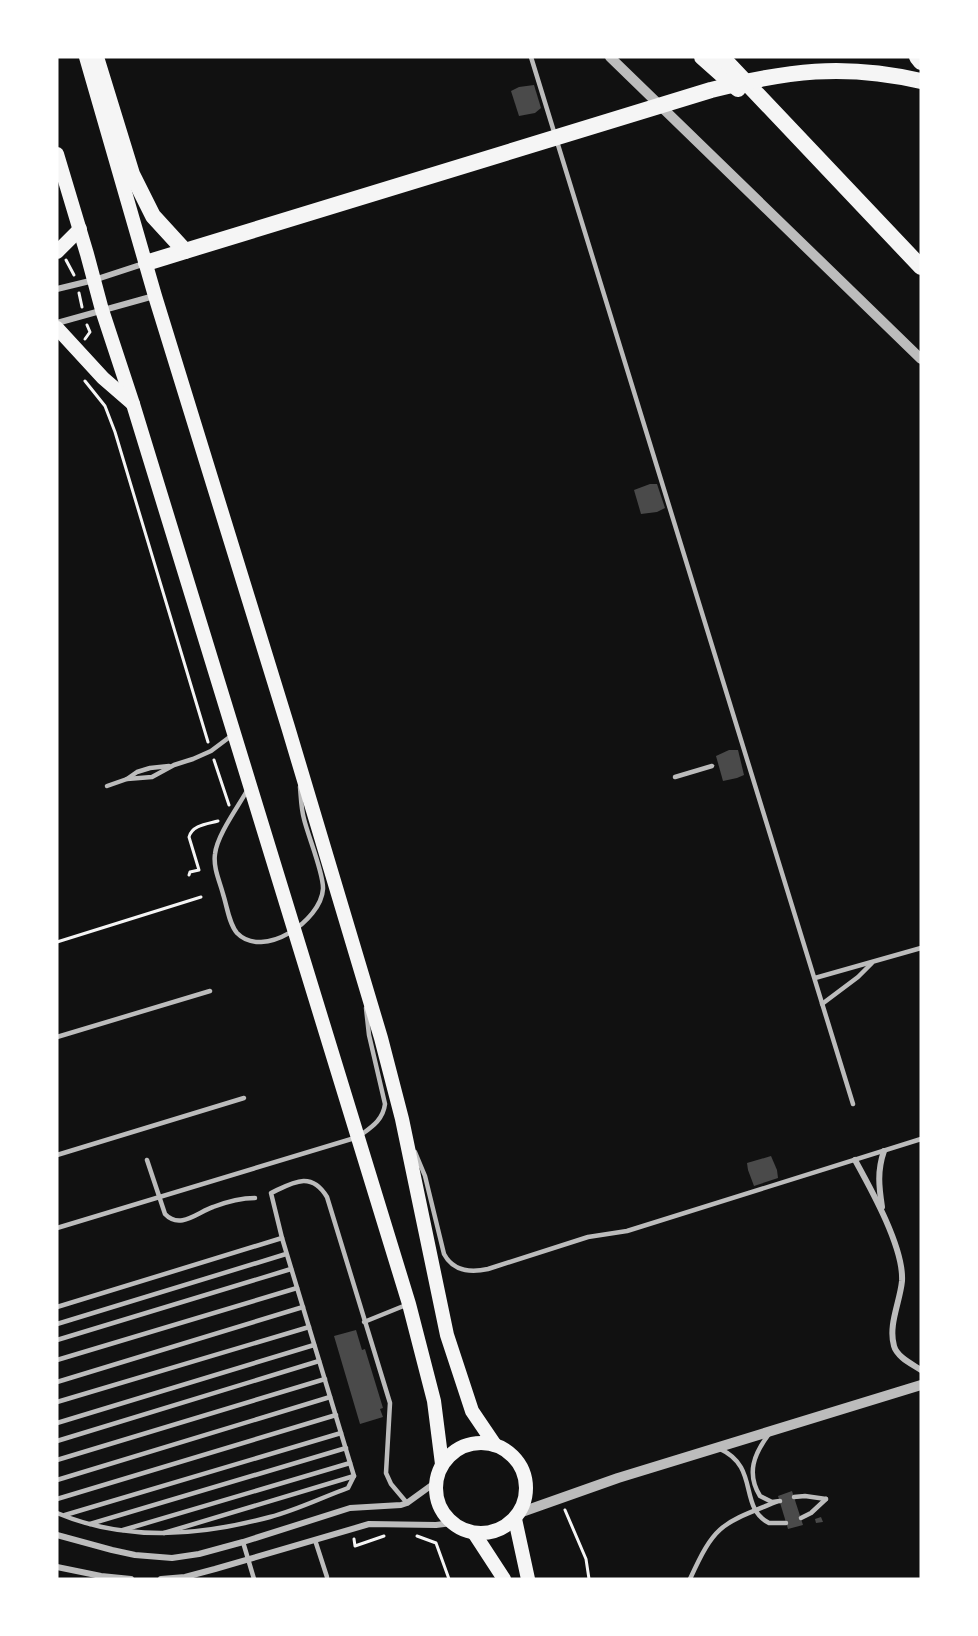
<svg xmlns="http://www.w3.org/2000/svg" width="978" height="1636" viewBox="0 0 978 1636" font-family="'DejaVu Sans',sans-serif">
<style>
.building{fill:#4a4a4a}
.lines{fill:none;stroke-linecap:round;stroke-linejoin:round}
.path{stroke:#f5f5f5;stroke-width:3}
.service{stroke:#bcbcbc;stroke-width:4.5}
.minor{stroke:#bcbcbc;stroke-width:6}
.tertiary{stroke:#bcbcbc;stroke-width:10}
.primary{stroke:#f5f5f5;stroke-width:14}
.motorway{stroke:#f5f5f5;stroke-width:16}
</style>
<rect width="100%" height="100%" fill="#111"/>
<g class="building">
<path d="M534,85L541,108L535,113L519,116L511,91L519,87Z"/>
<path d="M650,484H657L665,508L657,512L641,514L634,490Z"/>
<path d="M729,750H738L744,775L737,778L723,781L716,756Z"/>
<path d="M771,1156L777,1170L778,1178L754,1186L748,1170L747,1163Z"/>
<path d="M356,1330L362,1350L365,1349L383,1408L380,1409L383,1417L360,1424L334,1336Z"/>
<path d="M792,1491L803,1525L788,1529L778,1496Z"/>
<path d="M821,1517L823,1522L816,1523L815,1519Z"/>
</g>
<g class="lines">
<g class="path">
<path d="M66,260L74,275"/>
<path d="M79,293L82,307"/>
<path d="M85,339L90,332L87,325"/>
<path d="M85,381L105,406L115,432L208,742"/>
<path d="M214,760L229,805"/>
<path d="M189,875L190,872L199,870L189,837C192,825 207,824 218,821"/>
<path d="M57,942L201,897"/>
<path d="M565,1510L586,1559L589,1579"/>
<path d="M417,1536L436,1543L449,1579"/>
<path d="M354,1539L355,1546L384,1536"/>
</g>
<g class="service">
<path d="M531,57L853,1104"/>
<path d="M675,777L712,766"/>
<path d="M127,779L152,777L174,765L193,759L211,751L231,736"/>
<path d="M107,786L127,779L137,772L150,768L169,766"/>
<path d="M248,789C238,807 217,835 215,854C213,868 220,882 223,894C227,906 229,924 237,933C263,960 321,921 323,889C324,874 308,836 304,819C301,808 301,797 300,787"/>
<path d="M815,978L921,948"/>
<path d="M822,1004L858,977L872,963"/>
<path d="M57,1037L210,991"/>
<path d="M415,1152L425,1176L444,1254C453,1271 470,1273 488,1269L588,1237L627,1231L921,1139"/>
<path d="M57,1155L244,1098"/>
<path d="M147,1160L165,1214C180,1230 198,1212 213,1207C226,1202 241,1198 255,1198"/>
<path d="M57,1228L358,1137C370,1128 383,1121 385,1104L369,1035L366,1008"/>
<path d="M57,1307L282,1238"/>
<path d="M364,1322L406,1305"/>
<path d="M57,1324L286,1254"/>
<path d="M57,1340L291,1269"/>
<path d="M57,1360L297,1288"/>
<path d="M57,1382L303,1307"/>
<path d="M57,1402L309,1327"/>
<path d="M57,1423L314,1345"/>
<path d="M769,1434C754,1454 746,1473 760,1496L772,1502L780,1501"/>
<path d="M57,1441L319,1361"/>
<path d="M720,1449C760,1467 738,1507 769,1523H786"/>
<path d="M57,1460L325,1379"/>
<path d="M57,1480L330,1397"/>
<path d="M794,1497L805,1496L826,1499"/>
<path d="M57,1499L336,1415"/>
<path d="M57,1513C126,1542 199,1536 270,1517C297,1510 323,1497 348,1488L354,1476L282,1238L271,1193C292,1183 311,1170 327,1197L390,1403L386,1473L391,1484L407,1503"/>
<path d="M65,1515L341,1433"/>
<path d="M801,1518L811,1513L826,1499"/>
<path d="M90,1524L346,1448"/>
<path d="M123,1530L350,1463"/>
<path d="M164,1533L354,1476"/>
<path d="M315,1540L327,1577"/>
<path d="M243,1542L254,1579"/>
<path d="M690,1579C715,1524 721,1524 776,1502"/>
</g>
<g class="minor">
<path d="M57,289L94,280L146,263"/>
<path d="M57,323L154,296"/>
<path d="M855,1160C871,1189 904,1248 902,1281C900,1302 888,1325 894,1346C897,1357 912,1364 921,1370"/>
<path d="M882,1207C879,1187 877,1171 884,1151"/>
<path d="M57,1535L112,1550L135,1555L172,1558L199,1554L243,1542L350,1508L401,1505L407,1503L436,1482"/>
<path d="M57,1567L101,1576L131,1579"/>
<path d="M161,1579L185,1577L215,1569L369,1524L436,1525L452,1523"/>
</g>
<g class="tertiary">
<path d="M610,57L921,359"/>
<path d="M519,1513L618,1478L921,1385"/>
</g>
<g class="primary">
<path d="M86,57L155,296L288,727L381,1038L402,1119L447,1335L472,1411L495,1445"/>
<path d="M57,154L87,254L102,310L133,404L409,1304L434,1401L442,1464"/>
<path d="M57,252L80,229"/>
<path d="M57,328L103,378L133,404"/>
<circle cx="481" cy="1488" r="45"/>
<path d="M515,1519L528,1579"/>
<path d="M474,1533L504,1579"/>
</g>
<g class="motorway">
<path d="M96,57L132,174L153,216L185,251"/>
<path d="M702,57L738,89"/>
<path d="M722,57L921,267"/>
<path d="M917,57L921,62"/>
<path d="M146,263L711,90C787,71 843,63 921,81"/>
</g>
</g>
<rect width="978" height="1636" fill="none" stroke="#ffffff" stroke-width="117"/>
</svg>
